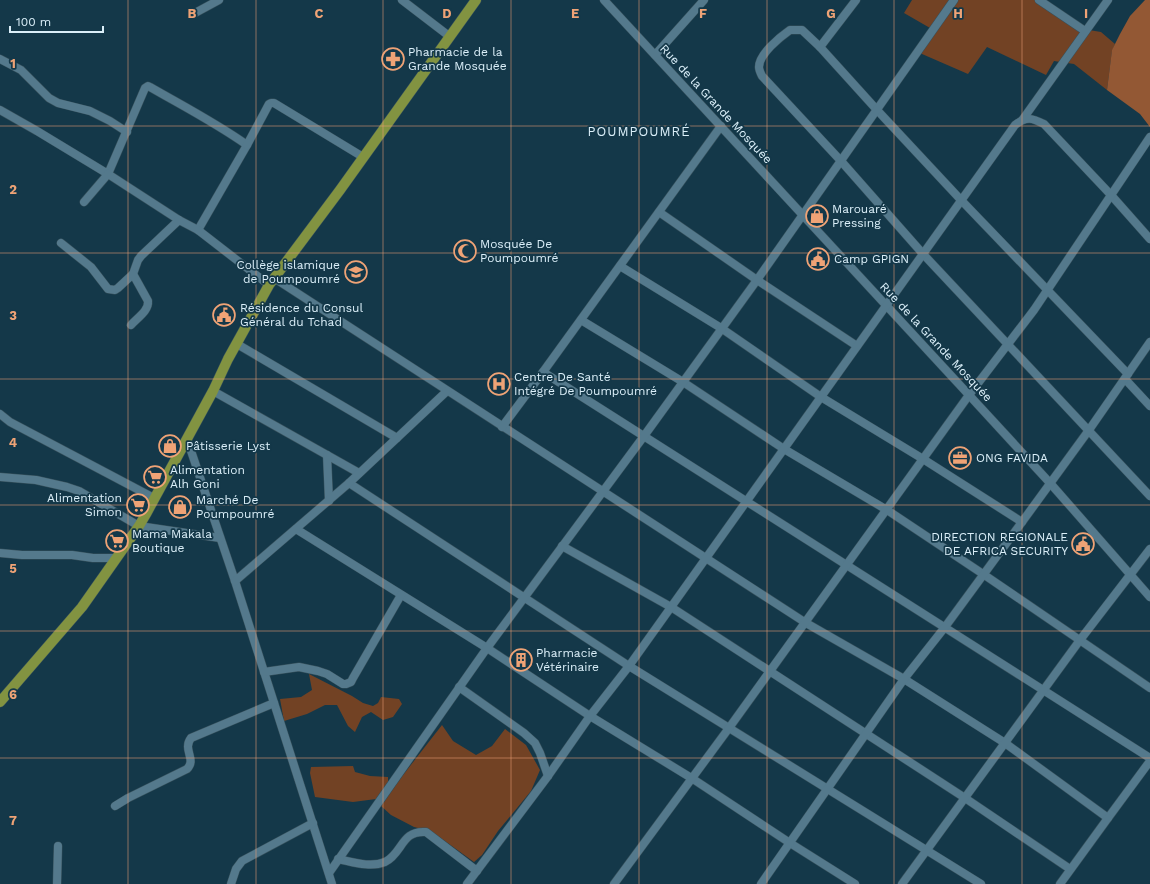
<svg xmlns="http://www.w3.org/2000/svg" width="1150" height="884" viewBox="0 0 1150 884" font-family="'Work Sans',sans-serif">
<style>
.green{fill:#724224}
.forest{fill:#935834}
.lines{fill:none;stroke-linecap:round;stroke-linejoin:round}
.minor-casing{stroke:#37515c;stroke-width:9}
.major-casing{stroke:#37515c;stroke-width:11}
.minor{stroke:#54798c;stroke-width:8}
.major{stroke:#829341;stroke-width:10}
.grid{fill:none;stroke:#efa376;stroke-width:1;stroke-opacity:0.55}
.labels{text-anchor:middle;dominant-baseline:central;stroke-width:3.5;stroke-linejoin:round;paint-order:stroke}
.poi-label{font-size:12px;fill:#dbeff9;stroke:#143849;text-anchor:start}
.street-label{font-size:12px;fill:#dbeff9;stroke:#143849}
.neighbourhood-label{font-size:13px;letter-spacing:1px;fill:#dbeff9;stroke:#143849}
.grid-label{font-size:13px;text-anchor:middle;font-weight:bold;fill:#efa376;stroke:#143849;stroke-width:3.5;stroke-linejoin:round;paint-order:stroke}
</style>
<rect width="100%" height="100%" fill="#143849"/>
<g class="green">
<path d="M912,0H1045L1089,30L1101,32L1115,44L1112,51L1107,90L1074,64L1054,61L1046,75L987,47L968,74L922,54L916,51L930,28L904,13Z"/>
<path d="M309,674L352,696L363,703L373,706L378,703L381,697L399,699L402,704L393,717L383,720L371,712L362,717L355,732L348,726L337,705H325L307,714L284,721L280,699L301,697L312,690Z"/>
<path d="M442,725L453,741L476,755L492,746L505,729L526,745L540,770L531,791L498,831L482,855L474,862L431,831L414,827L391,815L381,806L403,775Z"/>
<path d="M353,766L355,772L370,776L388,777V782L376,799L353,802L315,797L310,773L311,767Z"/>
</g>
<path class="forest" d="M1145,0H1150V127L1140,114L1107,90L1112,50L1120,34L1130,16Z"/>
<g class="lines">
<g class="minor-casing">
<g id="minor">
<path d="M402,0L449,36"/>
<path d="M604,0L969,395L1050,483L1150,597"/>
<path d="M1039,0L1085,31"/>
<path d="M195,13L219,0"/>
<path d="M820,47L856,0"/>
<path d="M655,55L704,0"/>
<path d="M0,59L21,70L49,98L58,103L90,111L110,121L127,132"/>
<path d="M0,110L37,131L108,174L145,88L148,86L150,87C183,106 216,123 247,145L198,230"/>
<path d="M1023,119L1108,0"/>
<path d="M247,145L269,104L271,103H274L363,157"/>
<path d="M84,202L108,174L179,220L198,230L269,285"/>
<path d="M659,212L757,280L857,346"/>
<path d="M61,243L91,267L108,289L115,290L118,288L133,274L138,260L141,256L179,220"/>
<path d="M620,266L721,328L821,397L923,459L1022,522"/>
<path d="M274,278L806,623L904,679L1005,743L1108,818L1150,761"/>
<path d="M581,320L683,382L784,449L887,510L983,574L1150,688"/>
<path d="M131,325C137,318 149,311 148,301L133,274"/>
<path d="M237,344L397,438"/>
<path d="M543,372L1150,758"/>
<path d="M1128,374L961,200L877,110L820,47L802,30H790C780,37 759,54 759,67C759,70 761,74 762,76L841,161L923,254L1150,496"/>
<path d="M1125,379L1150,406"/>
<path d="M213,391L359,473"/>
<path d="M0,414L10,422L154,498"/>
<path d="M502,427L543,372L721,126"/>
<path d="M187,439L235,581L332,884"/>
<path d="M327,455L329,501"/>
<path d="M0,477L36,480L67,487L79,491L139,526L220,538"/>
<path d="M349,483L629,666L981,884"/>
<path d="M296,529L487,648L590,716L693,779L790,843L855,884"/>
<path d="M562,546L671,607L965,798L1070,869"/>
<path d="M0,553L22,555H72L93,558H116"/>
<path d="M235,581L349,483L447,391"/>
<path d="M264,672L299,667L318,671L327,674L343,684H346L351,682L353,678L401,595"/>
<path d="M459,687L524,733L535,743L540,753L548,776"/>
<path d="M115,806L128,798L187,769C197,759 182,750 191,738L274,703"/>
<path d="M338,859C353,862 370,868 385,862C403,853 401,830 426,832L477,871"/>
<path d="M329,873L487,648L644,436L757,280L954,0"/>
<path d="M57,884L58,846"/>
<path d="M231,884L236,869L242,861L313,823"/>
<path d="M467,884L548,776L590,716L629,666L1015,125C1027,116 1032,118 1044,124L1111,195L1150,239"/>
<path d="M614,884L729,728L969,395L1034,310L1150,137"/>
<path d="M761,884L904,679L945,627L1022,522L1089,430L1150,342"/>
<path d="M902,884L1080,640L1150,549"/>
<path d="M1060,884L1108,818"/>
</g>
</g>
<g class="major-casing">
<path id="major" d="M0,702L82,607L139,526L146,514L213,391L228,359L269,285L340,190L476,0"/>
</g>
<use href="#minor" class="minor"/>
<use href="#major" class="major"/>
</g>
<path class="grid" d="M128,0V884M256,0V884M383,0V884M511,0V884M639,0V884M767,0V884M894,0V884M1022,0V884M0,126H1150M0,253H1150M0,379H1150M0,505H1150M0,631H1150M0,758H1150"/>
<defs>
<g id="pharmacy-ring" transform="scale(1.15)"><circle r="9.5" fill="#143849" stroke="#efa376" stroke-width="1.5"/><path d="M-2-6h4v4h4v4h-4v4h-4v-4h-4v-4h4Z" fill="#efa376"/></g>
<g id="shop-ring" transform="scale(1.15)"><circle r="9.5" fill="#143849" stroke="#efa376" stroke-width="1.5"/><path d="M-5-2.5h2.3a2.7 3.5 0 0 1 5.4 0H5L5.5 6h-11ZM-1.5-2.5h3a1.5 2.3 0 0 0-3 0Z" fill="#efa376"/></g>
<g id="mosque-ring" transform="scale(1.15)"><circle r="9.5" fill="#143849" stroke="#efa376" stroke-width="1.5"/><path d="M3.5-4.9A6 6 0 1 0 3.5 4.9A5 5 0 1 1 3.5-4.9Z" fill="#efa376"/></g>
<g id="civic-ring" transform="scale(1.15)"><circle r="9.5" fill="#143849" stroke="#efa376" stroke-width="1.5"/><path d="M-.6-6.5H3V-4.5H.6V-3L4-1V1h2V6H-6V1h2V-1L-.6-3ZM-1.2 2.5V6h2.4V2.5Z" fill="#efa376"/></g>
<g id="school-ring" transform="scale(1.15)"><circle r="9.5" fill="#143849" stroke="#efa376" stroke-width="1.5"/><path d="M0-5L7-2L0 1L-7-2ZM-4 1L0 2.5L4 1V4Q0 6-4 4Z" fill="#efa376"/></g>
<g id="hospital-ring" transform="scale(1.15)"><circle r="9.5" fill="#143849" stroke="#efa376" stroke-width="1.5"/><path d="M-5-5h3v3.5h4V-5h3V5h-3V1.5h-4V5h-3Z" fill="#efa376"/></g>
<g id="office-ring" transform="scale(1.15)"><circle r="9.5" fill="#143849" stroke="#efa376" stroke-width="1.5"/><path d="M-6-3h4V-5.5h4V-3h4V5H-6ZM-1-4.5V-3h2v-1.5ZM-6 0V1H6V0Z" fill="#efa376"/></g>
<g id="supermarket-ring" transform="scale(1.15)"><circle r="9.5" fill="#143849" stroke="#efa376" stroke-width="1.5"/><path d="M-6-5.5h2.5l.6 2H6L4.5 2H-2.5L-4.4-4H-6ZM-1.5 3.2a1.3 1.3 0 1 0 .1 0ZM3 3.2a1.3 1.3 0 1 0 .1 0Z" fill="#efa376"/></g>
<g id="building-ring" transform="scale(1.15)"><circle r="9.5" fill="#143849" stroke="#efa376" stroke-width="1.5"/><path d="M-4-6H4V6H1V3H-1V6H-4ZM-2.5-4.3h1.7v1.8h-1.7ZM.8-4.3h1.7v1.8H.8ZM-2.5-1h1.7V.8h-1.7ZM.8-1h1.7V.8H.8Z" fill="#efa376"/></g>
</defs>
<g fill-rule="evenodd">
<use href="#pharmacy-ring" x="393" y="59"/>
<use href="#shop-ring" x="817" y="216"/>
<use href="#mosque-ring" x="465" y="251"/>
<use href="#civic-ring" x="818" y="259"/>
<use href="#school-ring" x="356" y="272"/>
<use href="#civic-ring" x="224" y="315"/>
<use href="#hospital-ring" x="499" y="384"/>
<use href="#shop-ring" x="170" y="446"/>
<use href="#office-ring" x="960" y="458"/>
<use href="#supermarket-ring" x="155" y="477"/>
<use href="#supermarket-ring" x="138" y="505"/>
<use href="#shop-ring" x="180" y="507"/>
<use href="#supermarket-ring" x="117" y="541"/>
<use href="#civic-ring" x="1083" y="544"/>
<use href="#building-ring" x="521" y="660"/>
</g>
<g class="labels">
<g class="poi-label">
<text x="408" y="52">Pharmacie de la<tspan x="408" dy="14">Grande Mosquée</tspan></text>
<text x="832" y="209">Marouaré<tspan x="832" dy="14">Pressing</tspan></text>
<text x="480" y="244">Mosquée De<tspan x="480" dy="14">Poumpoumré</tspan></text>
<text x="834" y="259">Camp GPIGN</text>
<text x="340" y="265" text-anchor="end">Collège islamique<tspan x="340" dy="14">de Poumpoumré</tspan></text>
<text x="240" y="308">Résidence du Consul<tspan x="240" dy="14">Général du Tchad</tspan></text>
<text x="514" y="377">Centre De Santé<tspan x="514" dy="14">Intégré De Poumpoumré</tspan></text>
<text x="186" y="446">Pâtisserie Lyst</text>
<text x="976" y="458">ONG FAVIDA</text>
<text x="170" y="470">Alimentation<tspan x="170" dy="14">Alh Goni</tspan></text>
<text x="122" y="498" text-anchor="end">Alimentation<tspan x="122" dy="14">Simon</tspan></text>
<text x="196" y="500">Marché De<tspan x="196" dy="14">Poumpoumré</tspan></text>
<text x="132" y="534">Mama Makala<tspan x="132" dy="14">Boutique</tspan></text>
<text x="1068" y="537" text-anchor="end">DIRECTION REGIONALE<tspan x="1068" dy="14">DE AFRICA SECURITY</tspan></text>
<text x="536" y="653">Pharmacie<tspan x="536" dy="14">Vétérinaire</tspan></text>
</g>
<g class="street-label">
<text transform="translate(716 104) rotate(47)">Rue de la Grande Mosquée</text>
<text transform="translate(936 342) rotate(47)">Rue de la Grande Mosquée</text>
</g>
<g class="neighbourhood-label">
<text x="639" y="131">POUMPOUMRÉ</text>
</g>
</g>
<g class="grid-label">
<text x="192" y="18">B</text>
<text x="319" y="18">C</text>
<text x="447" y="18">D</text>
<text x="575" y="18">E</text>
<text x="703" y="18">F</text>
<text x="831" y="18">G</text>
<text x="958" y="18">H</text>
<text x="1086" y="18">I</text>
<text x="13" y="68">1</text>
<text x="13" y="194">2</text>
<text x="13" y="320">3</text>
<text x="13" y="447">4</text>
<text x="13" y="573">5</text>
<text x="13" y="699">6</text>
<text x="13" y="825">7</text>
</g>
<path d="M10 26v6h93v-6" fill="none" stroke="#dbeff9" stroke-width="2"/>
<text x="16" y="26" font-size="12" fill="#dbeff9" stroke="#143849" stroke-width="3" paint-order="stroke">100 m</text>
</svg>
